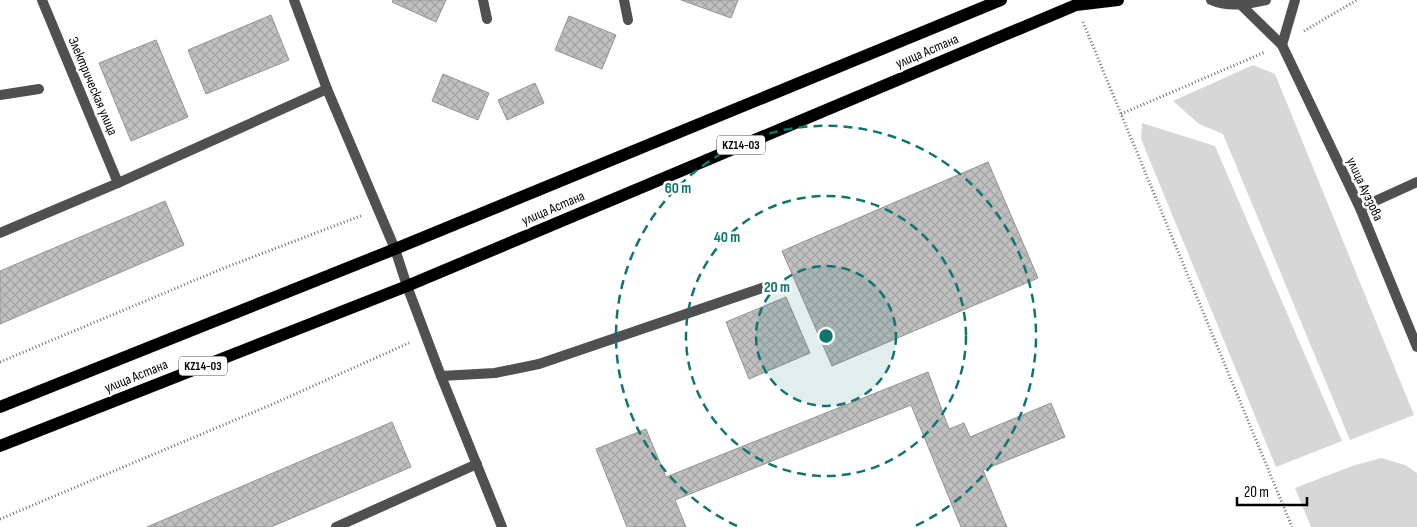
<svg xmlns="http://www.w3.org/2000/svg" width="1417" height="527" viewBox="0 0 1417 527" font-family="'Sofia Sans Condensed',sans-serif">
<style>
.green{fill:#d7d7d7}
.building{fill:url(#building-cross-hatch);stroke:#949494}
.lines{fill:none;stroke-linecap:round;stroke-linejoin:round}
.path{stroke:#727272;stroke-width:3;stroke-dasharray:1 2.5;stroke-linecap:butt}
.service{stroke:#505050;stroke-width:10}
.minor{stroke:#505050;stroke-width:10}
.tertiary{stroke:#505050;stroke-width:10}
.primary{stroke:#000;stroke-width:12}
.ring{fill:none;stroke:#0f766e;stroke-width:2.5;stroke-dasharray:9 6}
.labels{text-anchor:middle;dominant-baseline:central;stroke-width:5;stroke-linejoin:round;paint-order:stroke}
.shield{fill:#fff;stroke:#4c4c4c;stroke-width:1}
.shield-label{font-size:12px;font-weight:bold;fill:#000}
.street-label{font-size:14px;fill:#000;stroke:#fff}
.centre{fill:#0f766e;stroke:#fff;stroke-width:2.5}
.ring-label{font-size:15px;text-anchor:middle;font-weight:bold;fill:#0f766e;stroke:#fff;stroke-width:5;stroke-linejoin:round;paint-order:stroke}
</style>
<defs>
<pattern id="building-cross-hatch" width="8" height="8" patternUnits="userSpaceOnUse" patternTransform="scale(1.25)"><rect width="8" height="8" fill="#c0c0c0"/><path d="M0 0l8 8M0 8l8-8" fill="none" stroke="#a3a3a3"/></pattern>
</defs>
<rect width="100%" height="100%" fill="#fff"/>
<g class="green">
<path d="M1253,65L1275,74L1414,415L1350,440L1223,134L1199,124L1173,101Z"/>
<path d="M1142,123L1215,146L1342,441L1276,467L1141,139Z"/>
<path d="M1381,458L1405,465L1417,473V527H1311L1295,488L1352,466Z"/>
</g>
<g class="building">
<path d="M393,0H446L436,22L392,2Z"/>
<path d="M681,0H738L731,18Z"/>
<path d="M271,15L289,60L206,94L188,50Z"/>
<path d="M569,16L616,35L602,69L555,50Z"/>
<path d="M156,40L188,117L131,141L99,63Z"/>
<path d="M443,74L489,93L478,120L432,101Z"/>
<path d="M535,83L544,103L507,120L498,100Z"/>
<path d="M988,162L1038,278L832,366L782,251Z"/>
<path d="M165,201L184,245L0,324V271Z"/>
<path d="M786,297L810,353L749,379L726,322Z"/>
<path d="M928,372L949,429L964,423L970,437L1051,403L1065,437L983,470L1007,527H961L911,405L675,500L686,527H627L596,449L646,429L666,477Z"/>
<path d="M392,422L411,467L271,527H147Z"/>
</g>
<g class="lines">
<g class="path">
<path d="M1083,22L1292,527"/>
<path d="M1304,31L1357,0"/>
<path d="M1121,114L1265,52"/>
<path d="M0,362L224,268L363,215"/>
<path d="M0,519L273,404L411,342"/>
</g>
<g class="service">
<path d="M483,0L487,19"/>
<path d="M624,0L628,20"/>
<path d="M0,95L39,89"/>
<path d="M1360,208L1417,182"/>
<path d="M0,233L118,183L327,89"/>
<path d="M407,286L441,376L502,527"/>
<path d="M441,376L495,373L539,364L768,286"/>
<path d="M336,527L477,464"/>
</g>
<g class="minor">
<path d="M42,0L118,183"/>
<path d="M294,0L327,89L395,249L407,286"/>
</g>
<g class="tertiary">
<path d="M1211,0C1229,8 1248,4 1266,0"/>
<path d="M1241,5L1282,45L1360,208L1417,347"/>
<path d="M1282,45L1295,0"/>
</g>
<g class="primary">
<path d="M0,407L395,249L1001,0"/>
<path d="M0,446L407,286L1076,5L1118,0"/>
</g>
</g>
<circle cx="826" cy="336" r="70" fill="#0f766e" fill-opacity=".12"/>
<g class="ring">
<circle cx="826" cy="336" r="70"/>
<circle cx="826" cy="336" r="140"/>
<path d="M737 526A210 210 0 1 1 915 526"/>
</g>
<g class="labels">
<g class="shield">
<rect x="717" y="135.5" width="48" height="19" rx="4"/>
<rect x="179" y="356.5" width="48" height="19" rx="4"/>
</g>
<g class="shield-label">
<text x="741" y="145">KZ14-03</text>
<text x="203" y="366">KZ14-03</text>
</g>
<g class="street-label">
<text transform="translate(927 51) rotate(-23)">улица Астана</text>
<text transform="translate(93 86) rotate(67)">Электрическая улица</text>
<text transform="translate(1365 189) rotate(65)">улица Ауэзова</text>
<text transform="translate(553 208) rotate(-23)">улица Астана</text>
<text transform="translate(136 376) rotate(-22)">улица Астана</text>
</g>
</g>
<circle cx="826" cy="336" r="8" class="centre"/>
<g class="ring-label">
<text x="678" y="193">60 m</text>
<text x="727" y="242">40 m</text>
<text x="777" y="292">20 m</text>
</g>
<path d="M1237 497v8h70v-8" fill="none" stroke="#000000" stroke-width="2.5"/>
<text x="1244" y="497" font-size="15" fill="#000000" stroke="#ffffff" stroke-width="4" paint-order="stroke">20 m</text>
</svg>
